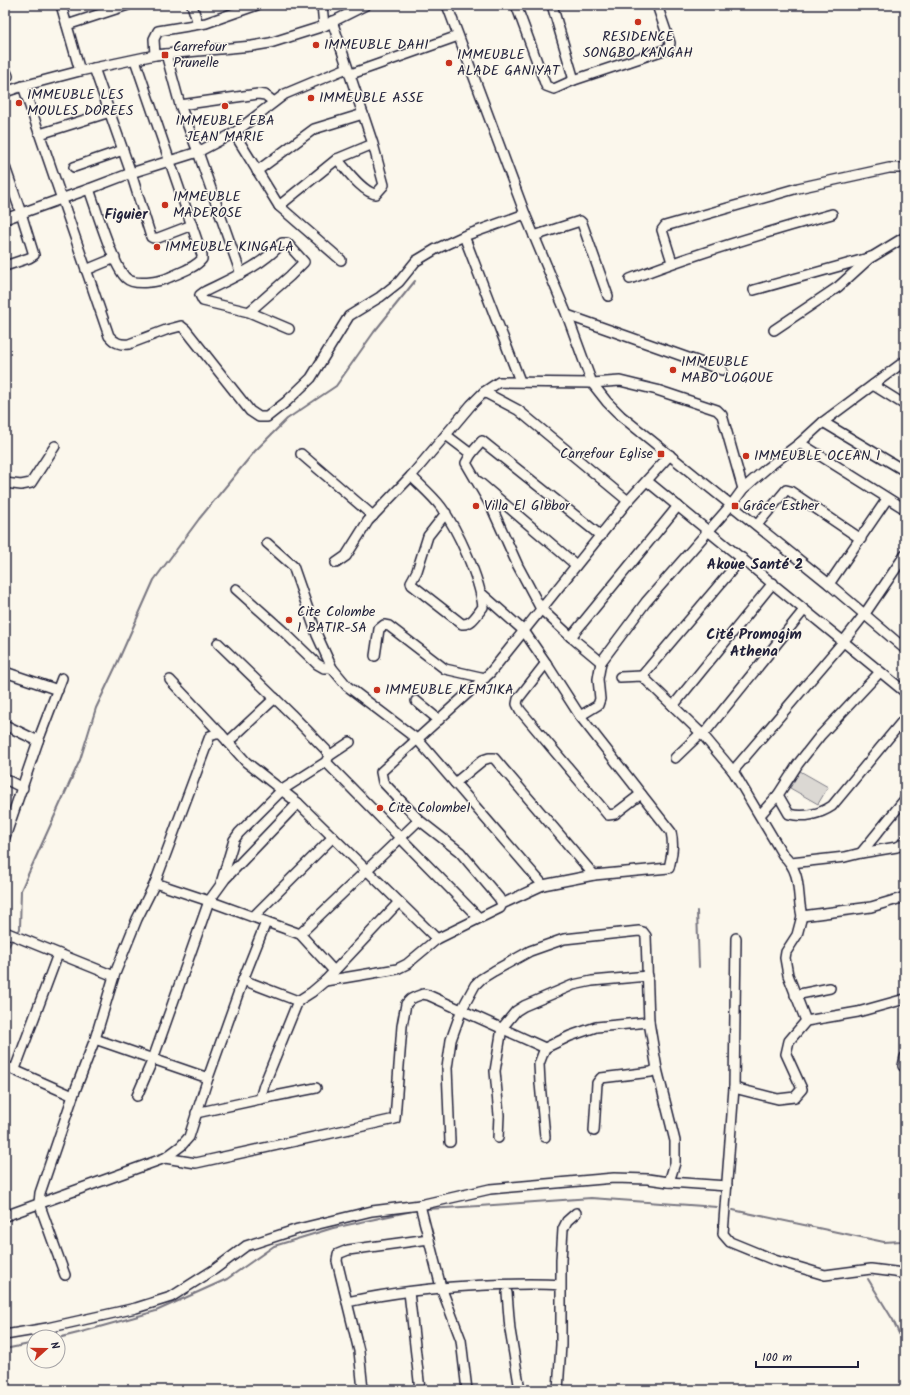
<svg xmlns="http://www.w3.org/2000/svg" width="910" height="1395" viewBox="0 0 910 1395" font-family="Kalam,sans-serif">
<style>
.grass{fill:#dbd8d3;stroke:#7e7d87}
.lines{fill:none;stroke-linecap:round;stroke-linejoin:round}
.stream{stroke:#787681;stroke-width:2}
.minor-casing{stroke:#22223b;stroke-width:12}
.minor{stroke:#fbf7ec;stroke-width:9}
.poi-dot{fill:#c8321e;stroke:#fbf7ec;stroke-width:1.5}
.labels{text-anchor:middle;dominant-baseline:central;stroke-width:3;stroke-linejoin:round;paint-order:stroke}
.poi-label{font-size:14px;fill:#22223b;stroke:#fbf7ec;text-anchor:start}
.neighbourhood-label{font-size:15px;font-weight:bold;fill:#22223b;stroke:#fbf7ec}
</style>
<rect width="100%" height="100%" fill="#fbf7ec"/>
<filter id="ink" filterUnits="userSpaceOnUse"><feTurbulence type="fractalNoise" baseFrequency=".025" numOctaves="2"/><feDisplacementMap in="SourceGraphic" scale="8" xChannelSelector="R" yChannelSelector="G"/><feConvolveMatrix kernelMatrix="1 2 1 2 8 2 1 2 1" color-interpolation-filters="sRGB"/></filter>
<g filter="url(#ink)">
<path class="grass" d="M800,771L828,787L818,804L790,788Z"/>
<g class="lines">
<g class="stream">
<path d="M697,911L699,967"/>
<path d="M16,934L20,929L21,890L80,760L96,708L115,668L154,580L199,519L255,451L287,419L336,386L374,332L415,281"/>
<path d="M5,952L14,937"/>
<path d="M427,1209L479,1206L591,1198L717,1207"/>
<path d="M733,1210L884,1242L901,1241L905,1239"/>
<path d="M868,1279L893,1320L905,1347"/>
<path d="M58,1338L78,1333L156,1311L227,1279L274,1246L333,1228L417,1210"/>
<path d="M5,1349L34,1343"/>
</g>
<g class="minor-casing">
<g id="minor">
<path d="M61,5L80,71"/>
<path d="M192,5L198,24"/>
<path d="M322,5L324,26"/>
<path d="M447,5L525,214L567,315L592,383L607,402L621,416L829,584L905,649"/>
<path d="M516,5L546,86L554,89L574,80L667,49L669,47L670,43L657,5"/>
<path d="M552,5L574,80"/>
<path d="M332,21L373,144L384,185L376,194C363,193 346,169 337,159L373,144"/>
<path d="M67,25L128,5"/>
<path d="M166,54L180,105L198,152L241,274"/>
<path d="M155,55L154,39L158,31L206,23L257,5"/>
<path d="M94,68L131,173L151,237L153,238H158L192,225"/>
<path d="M5,69L8,76"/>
<path d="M351,74L458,36"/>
<path d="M23,86L109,336C115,343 120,345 129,344L166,330L181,326L186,330L250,411L259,417H267L286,402L311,378L349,316L380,297L399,282L416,261L436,249L464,236L525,214"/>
<path d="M5,92L23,86L80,71L155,55L252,46L270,43L324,26L366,5"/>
<path d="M180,105L258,94L265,95L274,102"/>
<path d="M234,133L279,206L341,260"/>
<path d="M40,134L110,112"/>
<path d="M5,167L21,213L34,255L29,258L5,266"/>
<path d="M74,167L123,150"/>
<path d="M257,171L314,129L363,114"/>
<path d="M89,189C96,208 113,266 126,278C134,286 160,282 170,277C181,272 195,268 202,259V255L135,60"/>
<path d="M279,206L337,159"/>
<path d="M5,219L89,189L131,173L198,152L234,133L285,94L347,68"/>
<path d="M464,236L520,381"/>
<path d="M534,236L580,221L582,223L608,296"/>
<path d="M672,262L662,230L665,226L798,188L889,168H905"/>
<path d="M86,270L115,258"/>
<path d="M630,279C696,253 764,233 832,214"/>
<path d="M754,290L872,257L905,237"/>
<path d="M249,312L290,276L304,262L287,243H282C262,266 232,278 204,292L200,295L203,301L249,312L289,329"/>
<path d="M567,315L722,370"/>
<path d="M774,330L838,287L871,257"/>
<path d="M873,385L905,405"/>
<path d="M484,392L518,410L628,501"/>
<path d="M823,422L905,471"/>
<path d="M446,435L471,454"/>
<path d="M800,443L905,509"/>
<path d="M301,454L373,516"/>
<path d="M411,476C421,486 433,496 441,507C458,530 480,579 483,607C477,614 472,625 462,624L412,585L411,582L417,571L428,536L446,513"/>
<path d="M647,481L905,692"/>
<path d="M479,482L576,565"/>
<path d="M5,483L21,485L31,483L55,446"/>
<path d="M757,525L786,490L790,491L861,539"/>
<path d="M601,536L482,441L471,454L466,463L491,506L518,566L541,609L571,637L601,662"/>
<path d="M267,543L293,566L317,635L332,668L347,686L418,740L543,885"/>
<path d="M336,563L346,556L368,521L411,476L471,405L484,392L499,382L592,383L620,381L657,390L717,410L722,415L743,489"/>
<path d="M829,584L887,499"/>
<path d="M236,589L283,631L317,664L324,668H332"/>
<path d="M571,637L678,506"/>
<path d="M218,643L291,714L326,750L329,756"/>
<path d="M375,656L379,629L384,625L389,626L445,669L485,678"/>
<path d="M546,663L518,699L517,704L520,710L608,815L615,814L641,794"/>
<path d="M5,672L58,690"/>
<path d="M642,676L742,558"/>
<path d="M620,677L642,676L703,735L733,771L783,855C803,874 796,892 802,916L871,907L905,897"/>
<path d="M170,680L221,734"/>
<path d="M416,701L439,720"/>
<path d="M673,706L773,583"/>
<path d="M580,716L598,705L600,699L598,679L601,662L646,602L732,504L743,489L767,468L800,443L823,422L905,361"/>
<path d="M5,725L38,741"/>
<path d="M703,735L804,610"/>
<path d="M228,742L275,698"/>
<path d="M675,758L701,733"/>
<path d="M326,762L479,918"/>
<path d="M733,771L843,642L864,615L905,555"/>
<path d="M5,779L23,788"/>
<path d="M455,783L483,760L489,758H494L594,875"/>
<path d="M778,795L789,814C804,818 820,814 832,806L905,718"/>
<path d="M760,815L778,795L798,764L820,736L880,672"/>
<path d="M5,837L38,741L62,678"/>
<path d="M861,853L897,847L901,845L905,840"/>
<path d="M791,863L845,857L861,853L905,799"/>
<path d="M155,883L209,901L300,934L334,971"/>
<path d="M221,883L234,840L239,833L282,790L326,762L329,756L350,742"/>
<path d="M502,904L499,898L460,852L419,820L383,782L381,772L490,673L628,501L670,455"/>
<path d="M802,916L797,935L786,952L785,958L788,975L806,1021"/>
<path d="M253,917L333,837"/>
<path d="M5,932L114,976"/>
<path d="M300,934L419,820"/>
<path d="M736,938L734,1088L723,1234L730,1242L774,1260L825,1275L871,1269L895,1272L905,1274"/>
<path d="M243,980L298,1001"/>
<path d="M325,981L397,969L407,964L437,939L500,908L502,904L543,885L594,875L669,868C672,855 674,845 671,832L580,716L546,663L524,631L481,593"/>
<path d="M795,995L830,988"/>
<path d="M95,1039L208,1078"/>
<path d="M5,1066L73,1096"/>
<path d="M903,1066L905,1057"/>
<path d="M15,1069L58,954"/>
<path d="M734,1088L778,1099L795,1097L802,1089L786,1054L789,1041L806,1021L858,1012L905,999"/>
<path d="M137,1096L153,1059L209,901L225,879L298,803"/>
<path d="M260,1099L316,1088"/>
<path d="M196,1113L260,1099L264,1085L298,1001L312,992L325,981L399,902"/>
<path d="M545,1137L540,1083L539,1064L545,1048"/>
<path d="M498,1138L499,1115L495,1071L502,1028L516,1011L524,1006L573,985L592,981L648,976"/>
<path d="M450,1142L447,1068L451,1040L462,1009L475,985L481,979L494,971L530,951L564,939L639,931L643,932L646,936L649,1022L657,1069L651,1072L601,1078L597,1083L594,1131"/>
<path d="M165,1158L196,1163L395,1119L402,1026L406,1004L411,999L415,997L423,994L428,995L545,1048L570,1036L596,1027L649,1022"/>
<path d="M669,1182L727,1186"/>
<path d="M420,1205L441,1287L461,1340L467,1390"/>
<path d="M5,1216L165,1158L181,1146L189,1137L208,1078L243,980L266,922"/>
<path d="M65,1275L39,1203L40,1193L73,1096L95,1039L114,976L137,919L155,883L210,736L216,734H221L246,762L298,803L437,939"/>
<path d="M409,1292L420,1390"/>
<path d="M507,1293L510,1330L520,1390"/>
<path d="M347,1302L337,1261L338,1254L348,1250L429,1239"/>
<path d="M5,1335L47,1328L136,1308L171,1297L215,1269L246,1246L298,1229L372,1211L420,1205L490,1189L614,1178L648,1179L669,1182L675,1163V1141L657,1069"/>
<path d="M363,1390L359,1351L347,1302C393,1292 440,1287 487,1285C512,1284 536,1283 560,1285"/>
<path d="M558,1390L561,1345V1260L563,1229L567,1221L576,1213"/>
</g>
</g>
<use href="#minor" class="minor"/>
</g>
</g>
<g class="poi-dot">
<circle cx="638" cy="22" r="4"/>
<circle cx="316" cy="45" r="4"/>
<rect x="161" y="51" width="8" height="8" rx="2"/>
<circle cx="449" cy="63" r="4"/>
<circle cx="311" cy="98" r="4"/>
<circle cx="19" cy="103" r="4"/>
<circle cx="225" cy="106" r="4"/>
<circle cx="165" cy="205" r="4"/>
<circle cx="157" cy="247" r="4"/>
<circle cx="673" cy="370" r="4"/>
<rect x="657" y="450" width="8" height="8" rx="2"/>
<circle cx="746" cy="456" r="4"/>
<circle cx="476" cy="506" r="4"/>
<rect x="731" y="502" width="8" height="8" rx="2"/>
<circle cx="289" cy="620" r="4"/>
<circle cx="377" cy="690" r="4"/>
<circle cx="380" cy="808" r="4"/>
</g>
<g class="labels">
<g class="poi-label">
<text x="638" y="37" text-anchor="middle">RESIDENCE<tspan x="638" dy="16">SONGBO KANGAH</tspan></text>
<text x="324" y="45">IMMEUBLE DAHI</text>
<text x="173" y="47">Carrefour<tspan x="173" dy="16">Prunelle</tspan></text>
<text x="457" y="55">IMMEUBLE<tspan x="457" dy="16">ALADE GANIYAT</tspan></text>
<text x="27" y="95">IMMEUBLE LES<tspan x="27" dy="16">MOULES DOREES</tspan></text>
<text x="319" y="98">IMMEUBLE ASSE</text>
<text x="225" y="121" text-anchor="middle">IMMEUBLE EBA<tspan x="225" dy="16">JEAN MARIE</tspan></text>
<text x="173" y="197">IMMEUBLE<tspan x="173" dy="16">MADEROSE</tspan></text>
<text x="165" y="247">IMMEUBLE KINGALA</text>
<text x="681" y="362">IMMEUBLE<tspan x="681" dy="16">MABO LOGOUE</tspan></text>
<text x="653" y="454" text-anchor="end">Carrefour Eglise</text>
<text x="754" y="456">IMMEUBLE OCEAN 1</text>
<text x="484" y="506">Villa El GIbbor</text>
<text x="743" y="506">Grâce Esther</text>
<text x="297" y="612">Cite Colombe<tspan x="297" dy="16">1 BATIR-SA</tspan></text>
<text x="385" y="690">IMMEUBLE KEMJIKA</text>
<text x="388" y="808">Cite Colombe1</text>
</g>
<g class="neighbourhood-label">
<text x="126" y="215">Figuier</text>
<text x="755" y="565">Akoue Santé 2</text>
<text x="754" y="635">Cité Promogim<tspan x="754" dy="17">Athena</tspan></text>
</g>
</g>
<rect width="910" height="1395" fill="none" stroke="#fbf7ec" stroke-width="20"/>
<rect x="10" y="10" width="890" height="1375" fill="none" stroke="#22223b" stroke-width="1.5" filter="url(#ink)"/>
<g transform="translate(46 1349) rotate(69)"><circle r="19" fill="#fbf7ec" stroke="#a4a2a5"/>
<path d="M0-3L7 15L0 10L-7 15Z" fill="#c8321e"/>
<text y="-6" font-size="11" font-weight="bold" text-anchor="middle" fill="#22223b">N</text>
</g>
<path d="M756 1361v6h102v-6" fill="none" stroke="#22223b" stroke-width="2"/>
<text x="762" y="1361" font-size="12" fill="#22223b" stroke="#fbf7ec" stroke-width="3" paint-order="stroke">100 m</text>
</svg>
